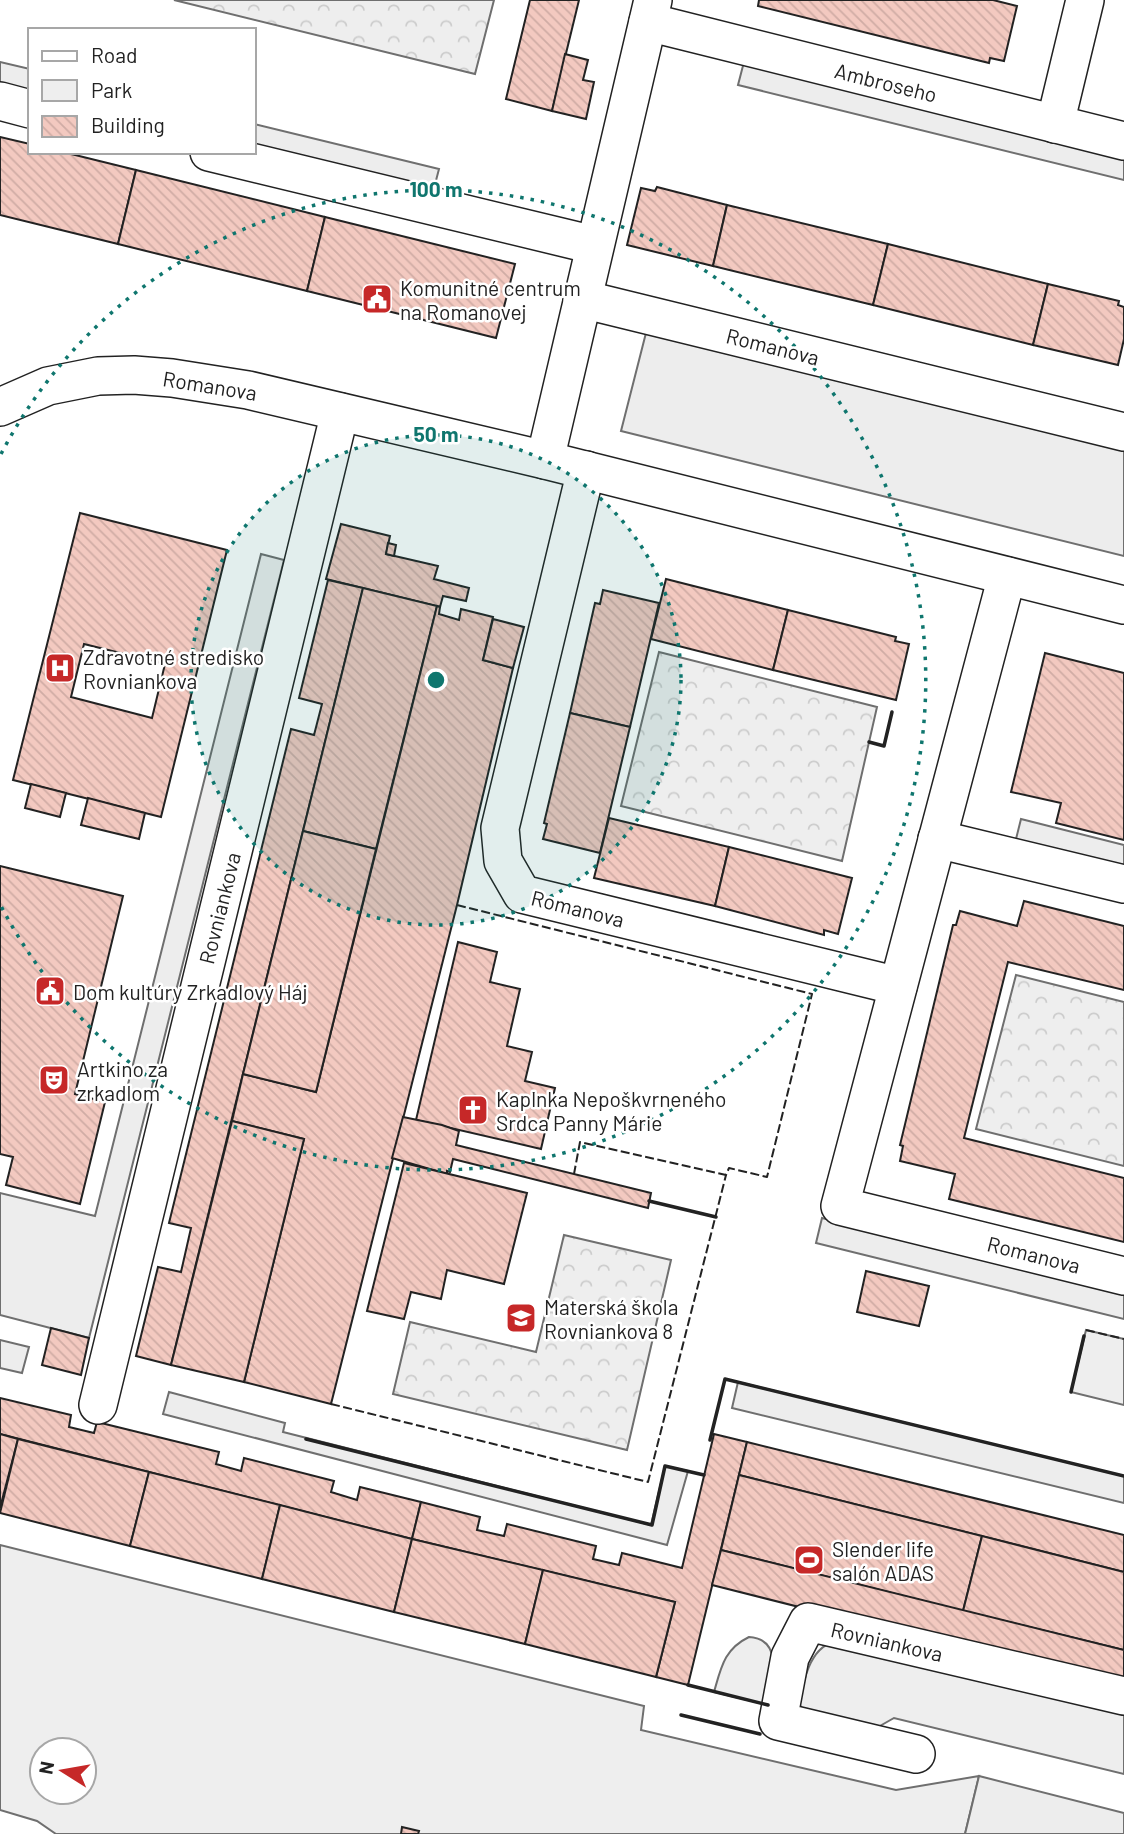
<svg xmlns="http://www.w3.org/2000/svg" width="1124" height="1834" viewBox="0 0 1124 1834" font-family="Barlow,sans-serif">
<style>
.green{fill:#eee;stroke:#6f6f6f;stroke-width:2;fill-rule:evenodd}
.forest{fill:url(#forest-crowns);stroke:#6f6f6f;stroke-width:2}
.parking{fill:#ededed;stroke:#6f6f6f;stroke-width:2}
.building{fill:url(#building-back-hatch);stroke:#222;stroke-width:2;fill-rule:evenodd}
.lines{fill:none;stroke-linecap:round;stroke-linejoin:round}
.minor-casing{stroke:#222;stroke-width:40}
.minor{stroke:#fff;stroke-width:37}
.fence{stroke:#222;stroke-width:2;stroke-dasharray:9 3.5;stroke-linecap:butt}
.wall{stroke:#222;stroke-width:3.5}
.ring{fill:none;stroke:#0f766e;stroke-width:3.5;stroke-dasharray:3.5 7}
.labels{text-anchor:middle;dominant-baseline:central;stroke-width:5;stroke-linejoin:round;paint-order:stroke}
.street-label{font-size:21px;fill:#222;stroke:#fff}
.poi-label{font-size:21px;fill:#222;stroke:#fff;text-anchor:start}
.centre{fill:#0f766e;stroke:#fff;stroke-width:3.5}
.ring-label{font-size:21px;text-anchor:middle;font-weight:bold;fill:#0f766e;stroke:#fff;stroke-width:5;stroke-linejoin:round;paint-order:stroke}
</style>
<defs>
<pattern id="forest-crowns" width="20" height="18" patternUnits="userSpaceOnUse" patternTransform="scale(1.75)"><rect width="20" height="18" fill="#eee"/><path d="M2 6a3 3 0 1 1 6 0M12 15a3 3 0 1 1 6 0" fill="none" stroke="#ccc"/></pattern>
<pattern id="building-back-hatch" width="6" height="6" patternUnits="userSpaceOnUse" patternTransform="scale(1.75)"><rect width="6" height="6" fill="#f3c9c0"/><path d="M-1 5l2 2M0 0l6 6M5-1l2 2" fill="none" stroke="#d0aca5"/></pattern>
</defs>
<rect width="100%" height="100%" fill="#fff"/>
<g class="green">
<path d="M1086,1330L1124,1339V1405L1071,1392Z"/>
<path d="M0,1545L644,1706L641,1730L896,1790L979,1776L965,1834H56L37,1821L0,1810ZM42,1750H84V1792H42Z"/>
<path d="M749,1637C784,1639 773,1681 768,1705L714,1692C721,1668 724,1649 749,1637Z"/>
<path d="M833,1642L1124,1714V1774L894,1718L871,1731L806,1713L799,1704C803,1683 809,1649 833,1642Z"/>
</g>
<g class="forest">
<path d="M174,0H494L475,74Z"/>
<path d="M659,652L877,707L842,861L621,806Z"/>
<path d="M1016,975L1124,1002V1166L976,1129Z"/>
<path d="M564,1235L671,1260L627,1450L393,1394L410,1322L536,1352Z"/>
</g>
<g class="parking">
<path d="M745,58L1124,154V180L738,85Z"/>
<path d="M0,62L30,69V95L0,88Z"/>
<path d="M254,124L439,169L433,192L254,149Z"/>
<path d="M648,325L1124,442V556L621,431Z"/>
<path d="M261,554L284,560L89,1338L0,1315V1193L95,1216Z"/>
<path d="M1021,819L1124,845V871L1015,843Z"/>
<path d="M822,1218L1124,1293V1319L816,1243Z"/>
<path d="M0,1340L29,1347L22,1373L0,1368Z"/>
<path d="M738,1382L1124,1476V1503L732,1408Z"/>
<path d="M169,1392L285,1423L283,1432L651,1525L665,1466L688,1471L667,1545L163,1414Z"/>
<path d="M979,1776L1124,1813V1834H965Z"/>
</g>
<g class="building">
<path d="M530,0H579L552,111L506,99Z"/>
<path d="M759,0H993L1017,6L1004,61L990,58L989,63L758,6Z"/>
<path d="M565,54L588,60L583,80L594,82L586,119L552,111Z"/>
<path d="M0,137L30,144V152H63L136,170L118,244L0,215Z"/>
<path d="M136,170L325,217L307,291L118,244Z"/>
<path d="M657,187L727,205L713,266L627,245L641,188L655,191Z"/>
<path d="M727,205L888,244L873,305L713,266Z"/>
<path d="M325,217L515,264L496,338L307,291Z"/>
<path d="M888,244L1048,284L1033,345L873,305Z"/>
<path d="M1048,284L1119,301L1118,305L1124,307V339L1118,365L1033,345Z"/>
<path d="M80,513L227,550L161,817L13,780ZM84,644L165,664L152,718L71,697Z"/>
<path d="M341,524L390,536L386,554L438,566L434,579L469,588L466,601L443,596L440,607L326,579Z"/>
<path d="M388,543L396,545L394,556L386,554Z"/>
<path d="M666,579L788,610L773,670L651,639Z"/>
<path d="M328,580L363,588L171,1365L136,1356L158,1267L181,1272L191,1228L169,1223L291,729L314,735L322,704L299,698Z"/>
<path d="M363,588L437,606L376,849L303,831Z"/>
<path d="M603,590L659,603L630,727L570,713L595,603L600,604Z"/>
<path d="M437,606L440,607L439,614L459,620L461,609L493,617L483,660L513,668L457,905L331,1404L244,1382L304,1139L232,1121L243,1074L316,1092Z"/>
<path d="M788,610L896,637L895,641L909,644L896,700L773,670Z"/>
<path d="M493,619L524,627L513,668L483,660Z"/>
<path d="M1045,653L1124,673V840L1056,823L1061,803L1011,792Z"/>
<path d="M570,713L630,727L600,853L543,839L547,824L544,823Z"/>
<path d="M31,784L66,793L60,817L25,808Z"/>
<path d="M88,798L145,813L139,839L81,825Z"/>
<path d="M609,818L729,847L715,906L594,878Z"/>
<path d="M303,831L376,849L316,1092L243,1074Z"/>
<path d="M729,847L852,878L838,934L824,930V935L715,906Z"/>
<path d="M0,866L123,896L75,1094L105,1102L80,1204L6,1185L13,1157L0,1154Z"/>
<path d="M1024,901L1124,926V990L1008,962L964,1138L1124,1178V1242L949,1199L955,1174L900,1161L903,1146L900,1145L953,925H956L960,911L1017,926Z"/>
<path d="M458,942L497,952L490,982L520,989L507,1046L532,1052L525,1081L555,1088L541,1149L416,1120Z"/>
<path d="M403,1117L442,1125L459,1131L456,1145L651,1193L648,1208L453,1159L450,1172L447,1171V1174L392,1158Z"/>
<path d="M232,1121L304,1139L244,1382L171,1365Z"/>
<path d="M404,1163L527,1193L504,1284L447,1270L441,1299L411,1292L404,1319L367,1311Z"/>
<path d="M866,1271L929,1286L919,1326L857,1312Z"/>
<path d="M51,1328L89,1338L81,1375L42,1365Z"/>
<path d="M0,1398L71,1415L69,1427L94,1433L97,1422L219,1452L216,1464L241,1471L244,1458L334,1481L331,1492L357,1500L360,1487L421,1502L412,1539L0,1434Z"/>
<path d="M0,1434L18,1439L0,1508Z"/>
<path d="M714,1434L747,1442L688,1685L656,1677L675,1602L412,1539L421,1502L480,1517L477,1530L504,1536L507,1524L596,1546L593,1559L619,1565L622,1553L682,1568Z"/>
<path d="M18,1439L149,1472L130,1546L0,1513Z"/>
<path d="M747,1442L1124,1535V1572L739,1475Z"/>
<path d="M149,1472L280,1505L262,1579L130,1546Z"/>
<path d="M739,1475L982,1536L963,1611L721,1550Z"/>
<path d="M280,1505L412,1539L394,1612L262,1579Z"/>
<path d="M982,1536L1124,1572V1650L963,1611Z"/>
<path d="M412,1539L543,1570L525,1644L394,1612Z"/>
<path d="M721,1550L1124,1650V1689L712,1585Z"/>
<path d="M543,1570L675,1602L656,1677L525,1644Z"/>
<path d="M402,1827L419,1831L418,1834H401Z"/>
</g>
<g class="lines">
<g class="minor-casing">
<g id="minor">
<path d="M648,22L1124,141"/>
<path d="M0,101L30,109"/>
<path d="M1055,124L1085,0"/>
<path d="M209,152L594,245"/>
<path d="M582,299L1124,432"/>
<path d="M0,407L48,386L98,376L134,375L172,378L248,390L545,460L1124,605"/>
<path d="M545,460L653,0"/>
<path d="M586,470L500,828L503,861L522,894L898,986"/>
<path d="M1007,576L840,1206L1124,1276"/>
<path d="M937,839L1124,884"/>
<path d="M98,1405L340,412"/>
<path d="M916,1754L778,1721L790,1657L808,1622L1124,1696"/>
</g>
</g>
<use href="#minor" class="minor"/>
<g class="fence">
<path d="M457,905L812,994L767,1177L729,1168L726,1175L580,1142L574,1174"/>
<path d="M1086,1330L1124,1339"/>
<path d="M331,1404L648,1482L726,1175"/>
</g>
<g class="wall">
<path d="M869,742L884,746L892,712"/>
<path d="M649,1201L716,1217"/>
<path d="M1071,1392L1084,1336"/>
<path d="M306,1439L652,1525L665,1466L704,1475"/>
<path d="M710,1440L725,1379L1124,1476"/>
<path d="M688,1685L768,1705"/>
<path d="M681,1715L760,1734"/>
</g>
</g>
<circle cx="436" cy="680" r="245" fill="#0f766e" fill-opacity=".12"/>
<g class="ring">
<circle cx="436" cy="680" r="245"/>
<path d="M1 454A490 490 0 1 1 1 906"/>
</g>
<defs>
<g id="civic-square" transform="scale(1.575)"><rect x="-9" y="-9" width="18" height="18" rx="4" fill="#c62828" stroke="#fff"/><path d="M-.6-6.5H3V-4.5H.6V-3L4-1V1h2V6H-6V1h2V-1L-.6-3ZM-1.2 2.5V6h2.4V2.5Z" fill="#fff"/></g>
<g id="hospital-square" transform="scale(1.575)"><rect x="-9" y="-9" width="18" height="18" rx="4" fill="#c62828" stroke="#fff"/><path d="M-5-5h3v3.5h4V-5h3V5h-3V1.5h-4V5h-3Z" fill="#fff"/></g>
<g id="theatre-square" transform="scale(1.575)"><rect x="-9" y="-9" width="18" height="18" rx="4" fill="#c62828" stroke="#fff"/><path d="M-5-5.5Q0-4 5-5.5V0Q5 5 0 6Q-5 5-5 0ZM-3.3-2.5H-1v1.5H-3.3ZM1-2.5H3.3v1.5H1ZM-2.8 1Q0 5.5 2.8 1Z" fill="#fff"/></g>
<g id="church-square" transform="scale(1.575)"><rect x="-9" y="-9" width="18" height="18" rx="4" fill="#c62828" stroke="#fff"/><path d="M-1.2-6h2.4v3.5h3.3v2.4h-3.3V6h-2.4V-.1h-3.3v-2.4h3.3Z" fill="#fff"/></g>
<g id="school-square" transform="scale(1.575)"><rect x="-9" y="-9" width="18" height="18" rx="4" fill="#c62828" stroke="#fff"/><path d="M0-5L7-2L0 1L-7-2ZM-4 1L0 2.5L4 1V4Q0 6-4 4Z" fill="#fff"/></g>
<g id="stadium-square" transform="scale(1.575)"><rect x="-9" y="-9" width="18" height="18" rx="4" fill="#c62828" stroke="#fff"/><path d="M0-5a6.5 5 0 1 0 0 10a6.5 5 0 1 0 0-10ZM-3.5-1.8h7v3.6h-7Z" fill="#fff"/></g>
</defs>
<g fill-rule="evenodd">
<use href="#civic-square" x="377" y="299"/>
<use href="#hospital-square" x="60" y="668"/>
<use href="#civic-square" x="50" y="991"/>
<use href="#theatre-square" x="54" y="1080"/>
<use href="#church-square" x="473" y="1110"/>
<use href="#school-square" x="521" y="1318"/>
<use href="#stadium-square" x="809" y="1560"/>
</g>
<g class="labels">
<g class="street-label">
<text transform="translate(886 82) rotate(14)">Ambroseho</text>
<text transform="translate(773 346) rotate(14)">Romanova</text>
<text transform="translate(210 385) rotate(9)">Romanova</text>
<text transform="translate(219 908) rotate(-76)">Rovniankova</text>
<text transform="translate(578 908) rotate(14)">Romanova</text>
<text transform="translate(1034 1254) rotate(14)">Romanova</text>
<text transform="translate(887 1641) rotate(13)">Rovniankova</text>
</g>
<g class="poi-label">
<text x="400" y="287">Komunitné centrum<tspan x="400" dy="24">na Romanovej</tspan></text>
<text x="83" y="656">Zdravotné stredisko<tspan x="83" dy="24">Rovniankova</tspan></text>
<text x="73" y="991">Dom kultúry Zrkadlový Háj</text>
<text x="77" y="1068">Artkino za<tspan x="77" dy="24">zrkadlom</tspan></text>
<text x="496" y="1098">Kaplnka Nepoškvrneného<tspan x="496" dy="24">Srdca Panny Márie</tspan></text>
<text x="544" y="1306">Materská škola<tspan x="544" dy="24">Rovniankova 8</tspan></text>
<text x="832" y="1548">Slender life<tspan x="832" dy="24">salón ADAS</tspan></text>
</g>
</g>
<circle cx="436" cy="680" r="10" class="centre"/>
<g class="ring-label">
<text x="436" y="197">100 m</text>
<text x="436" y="442">50 m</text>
</g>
<rect x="28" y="28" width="228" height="126" fill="#ffffff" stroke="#a7a7a7" stroke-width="2"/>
<rect x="42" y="51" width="35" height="10" fill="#ffffff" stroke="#a7a7a7" stroke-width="2"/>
<text x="91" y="63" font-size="21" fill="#222222">Road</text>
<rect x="42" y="80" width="35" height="21" fill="#eeeeee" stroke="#a7a7a7" stroke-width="2"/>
<text x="91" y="98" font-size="21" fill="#222222">Park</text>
<rect x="42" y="116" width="35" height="21" fill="url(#building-back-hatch)" stroke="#a7a7a7" stroke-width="2"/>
<text x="91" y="133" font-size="21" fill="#222222">Building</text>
<g transform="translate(63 1771) rotate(281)"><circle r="33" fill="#ffffff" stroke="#a7a7a7" stroke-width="2"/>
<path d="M0-5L12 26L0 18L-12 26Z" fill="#c62828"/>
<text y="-10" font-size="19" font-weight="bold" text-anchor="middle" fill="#222222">N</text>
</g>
</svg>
